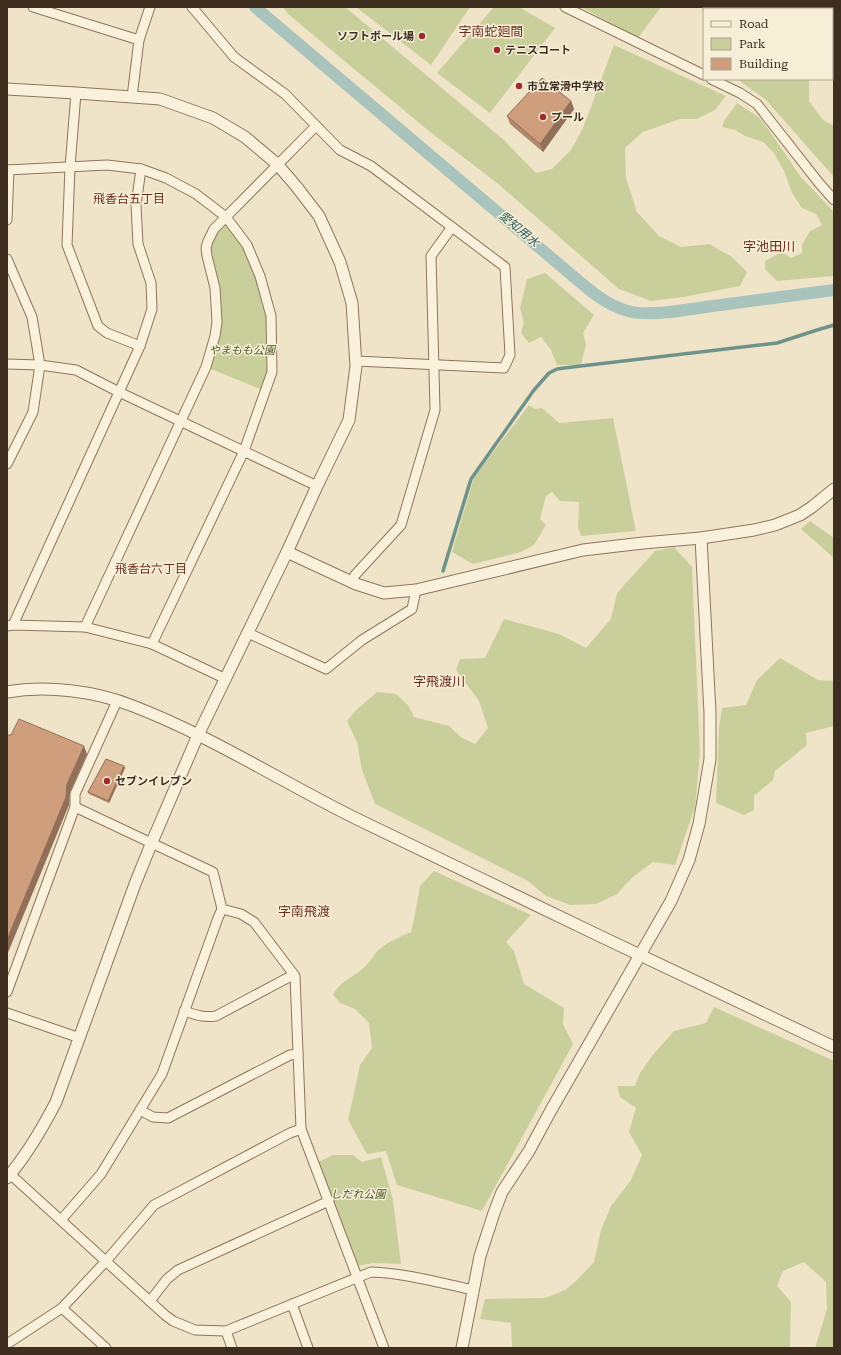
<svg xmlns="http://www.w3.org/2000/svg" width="841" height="1355" viewBox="0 0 841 1355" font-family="'Roboto Serif','Noto Sans JP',serif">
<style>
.green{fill:#c9cf9b}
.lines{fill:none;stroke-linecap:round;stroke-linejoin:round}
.stream{stroke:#6f938a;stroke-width:3.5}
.canal{stroke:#a9c4bc;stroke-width:12}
.minor-casing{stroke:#8d765c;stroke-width:11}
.tertiary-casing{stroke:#8d765c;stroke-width:13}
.minor{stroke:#faf1dc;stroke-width:9}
.tertiary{stroke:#faf1dc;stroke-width:11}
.wall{fill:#b2896c}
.shaded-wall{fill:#916f58}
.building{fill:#cf9f7d;stroke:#916f58}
.poi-dot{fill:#9e2a2b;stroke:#f7eed8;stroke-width:1.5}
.labels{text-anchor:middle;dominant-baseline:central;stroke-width:3;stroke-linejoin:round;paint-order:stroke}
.poi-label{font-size:11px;font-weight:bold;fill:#3d2e20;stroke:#f7eed8;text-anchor:start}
.park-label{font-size:11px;font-style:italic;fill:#4d5a26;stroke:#f7eed8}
.neighbourhood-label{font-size:12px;fill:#6b2e1e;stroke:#f7eed8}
.water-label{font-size:12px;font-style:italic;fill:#2f5d5a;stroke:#f7eed8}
.quarter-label{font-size:13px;fill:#6b2e1e;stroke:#f7eed8}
</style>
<rect width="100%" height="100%" fill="#f0e4c8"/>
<g class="green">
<path d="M283,7H345L504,140L536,173L552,169L571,150L583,128L614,45L726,96L715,110L697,119H680L643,132L625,148L626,178L637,212L659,236L681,247L709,244L732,257L747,272L740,286L683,297L651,301L619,289L497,183L430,132L288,14Z"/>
<path d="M356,7H470L431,65Z"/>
<path d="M494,7H519L555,28L490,113L437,73Z"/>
<path d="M581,7H661L638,38Z"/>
<path d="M737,79H809V101L823,120L834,126V177L766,100Z"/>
<path d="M737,103L760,118L773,136L800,176L834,212V276L777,281L765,269V261L782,252L791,258L802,253V245L810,231L822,225L816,214L802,208L792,193L785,173L774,153L763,142L745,136L735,130L722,127L724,121Z"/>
<path d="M226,217L247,245L271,316L272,372L265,391L206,367L217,322L206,248Z"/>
<path d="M545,273L594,315L583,333L586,345L581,365H557L551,350L541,337L529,343L521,333L524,322L520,308L527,279Z"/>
<path d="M529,405L535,409L542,408L559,423L613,418L636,531L581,536L578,527L579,502L560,501L552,492L546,496L540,519L546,525L534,545L521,552L473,564L452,552L474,477Z"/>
<path d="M810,521L834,538V558L801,529Z"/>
<path d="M674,547L692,567L700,753L695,807L675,865L653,862L633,877L617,894L596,904L570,905L546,896L528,881L375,804L362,770L357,742L347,721L356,710L377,692L396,694L409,706L414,717L449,726L462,738L475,744L488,728L479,701L456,670L460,659L485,658L504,619L559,634L586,648L611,619L617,593L655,551Z"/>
<path d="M780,658L818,680L834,681V726L806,733L807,745L775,771L773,780L754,796V810L744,815L716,803L719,727L722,708L746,705L757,680Z"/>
<path d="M434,871L531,915L506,942L514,951L524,984L564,1008L563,1024L573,1044L482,1211L397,1185L386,1151L367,1154L348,1120L360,1065L372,1048L369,1023L355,1009L340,1003L333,995C340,982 349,979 360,971C369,965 373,954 381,948C388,942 402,936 411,932L415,914L420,886Z"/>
<path d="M714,1007L834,1061L833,1348H815L827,1309L826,1282L804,1262L783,1271L777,1286L791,1302L790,1348H512L511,1323L480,1319L485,1299L545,1298L565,1290L576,1281L594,1262L601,1230L611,1206L631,1180L642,1155L629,1132L636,1108L620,1097L617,1086H635L640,1073L652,1056L674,1031L706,1023Z"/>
<path d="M333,1155H353L362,1162L381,1157L393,1200L401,1264L373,1263L351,1267L314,1164Z"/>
</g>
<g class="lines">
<path class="stream" d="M443,571L471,479L534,390L549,373L557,369L564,368L777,343L817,330L834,325"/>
<path class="canal" d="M255,7L587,288C601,299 614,308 632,312C651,316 685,310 705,307C748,301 791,296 834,290"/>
<g class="minor-casing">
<g id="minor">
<path d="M33,7L139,40"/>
<path d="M192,7L234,57L285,94L340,150L371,166L505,267L510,355L504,368L356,361"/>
<path d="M565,7L704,75"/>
<path d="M711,79L740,93L757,104L819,183L834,200"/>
<path d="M76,93L70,167L67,245L98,326L107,333L140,346"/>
<path d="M132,97L139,40L150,7"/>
<path d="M7,170L107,165L141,169L166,178L196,194L226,217L247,245L260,276L271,316L272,372L244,451L152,644"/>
<path d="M7,220L9,170"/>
<path d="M7,259L32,317L40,365L33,412L7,464"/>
<path d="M7,364L40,365L76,370L119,392L317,486"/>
<path d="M352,582L355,575L401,525L435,410L431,256L452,227"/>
<path d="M13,625L140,346L152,309L151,283L138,244L136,205L141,169"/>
<path d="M7,626L13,625L85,627L152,644L226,679"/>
<path d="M85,627L206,367L215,336L217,322L215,288L207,256L206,248L208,241L214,229L316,126"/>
<path d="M248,633L326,669L362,640L412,609L416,590"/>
<path d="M75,807V794L117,701"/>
<path d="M7,992L75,807L213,872L222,909L241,914L254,922L295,976L301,1129L384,1348"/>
<path d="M184,1011C196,1015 204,1018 216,1016L293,975"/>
<path d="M7,1013L80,1038"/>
<path d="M140,1110L153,1117L168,1118L290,1055L298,1054"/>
<path d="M10,1174L165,1315L173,1321L195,1330L226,1331L371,1272C405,1273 440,1283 473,1290"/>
<path d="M61,1220L101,1174L162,1074L218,918L222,909"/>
<path d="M150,1301L167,1279L178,1270L329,1201"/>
<path d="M292,1304L308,1348"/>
<path d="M62,1308L106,1348"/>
<path d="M226,1331L232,1348"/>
<path d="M7,1344L62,1308L106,1261L154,1205L290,1133L301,1129"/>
</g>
</g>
<g class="tertiary-casing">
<g id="tertiary">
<path d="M7,89L76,93L160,99L213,118L245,137L277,164L296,186L319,216L340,262L352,303L356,366L349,420L317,486L287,552L198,735L152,842L135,884L56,1102C42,1129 27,1155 7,1178"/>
<path d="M287,552L356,584L384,593L416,590L583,550L643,543L701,538L754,530L775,525L800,515L812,507L834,489"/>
<path d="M7,692C47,685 95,691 133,706C211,736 282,782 357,819C515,896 675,972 834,1047"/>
<path d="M462,1348L480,1256L494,1213L502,1192L529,1151L550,1112L671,901L689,860L699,824L710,759V713L701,538"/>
</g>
</g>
<use href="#minor" class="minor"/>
<use href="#tertiary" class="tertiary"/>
</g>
<g class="wall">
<path d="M571,101L574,109L543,152L510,124L507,116Z"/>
<path d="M124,766L125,768L109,803L89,794L88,792Z"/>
</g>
<g class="shaded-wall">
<path d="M571,101L574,109L543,152L540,144Z"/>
<path d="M84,746L87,754L70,792L69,805L7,955V940L67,784Z"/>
<path d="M124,766L125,768L109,803L108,801Z"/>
</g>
<g class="building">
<path d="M542,78L571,101L540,144L507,116Z"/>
<path d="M19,719L84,746L67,784L66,797L7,940V735H11Z"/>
<path d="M106,759L124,766L108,801L88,792Z"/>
</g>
<g class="poi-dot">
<circle cx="422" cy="36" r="4"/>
<circle cx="497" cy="50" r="4"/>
<circle cx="519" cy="86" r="4"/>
<circle cx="543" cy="117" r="4"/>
<circle cx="107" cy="781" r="4"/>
</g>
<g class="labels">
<g class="poi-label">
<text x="414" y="36" text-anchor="end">ソフトボール場</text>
<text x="505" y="50">テニスコート</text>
<text x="527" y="86">市立常滑中学校</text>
<text x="551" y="117">プール</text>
<text x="115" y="781">セブンイレブン</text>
</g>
<g class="park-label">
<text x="242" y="350">やまもも公園</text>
<text x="358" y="1194">しだれ公園</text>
</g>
<g class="neighbourhood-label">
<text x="129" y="199">飛香台五丁目</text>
<text x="151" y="569">飛香台六丁目</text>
</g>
<g class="water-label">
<text transform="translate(519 229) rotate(40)">愛知用水</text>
</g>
<g class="quarter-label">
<text x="491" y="31">字南蛇廻間</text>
<text x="769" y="246">字池田川</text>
<text x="439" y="681">字飛渡川</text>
<text x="304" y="911">字南飛渡</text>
</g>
</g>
<rect width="841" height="1355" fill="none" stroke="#3d2e20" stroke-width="16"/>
<rect x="703" y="8" width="130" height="72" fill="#f7eed8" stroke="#ada18e"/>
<rect x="711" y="21" width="20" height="6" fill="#faf1dc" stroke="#ada18e"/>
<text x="739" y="28" font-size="12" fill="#3d2e20">Road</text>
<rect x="711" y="38" width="20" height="12" fill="#c9cf9b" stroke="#ada18e"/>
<text x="739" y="48" font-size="12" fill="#3d2e20">Park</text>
<rect x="711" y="58" width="20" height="12" fill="#cf9f7d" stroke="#ada18e"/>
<text x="739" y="68" font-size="12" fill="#3d2e20">Building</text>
</svg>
